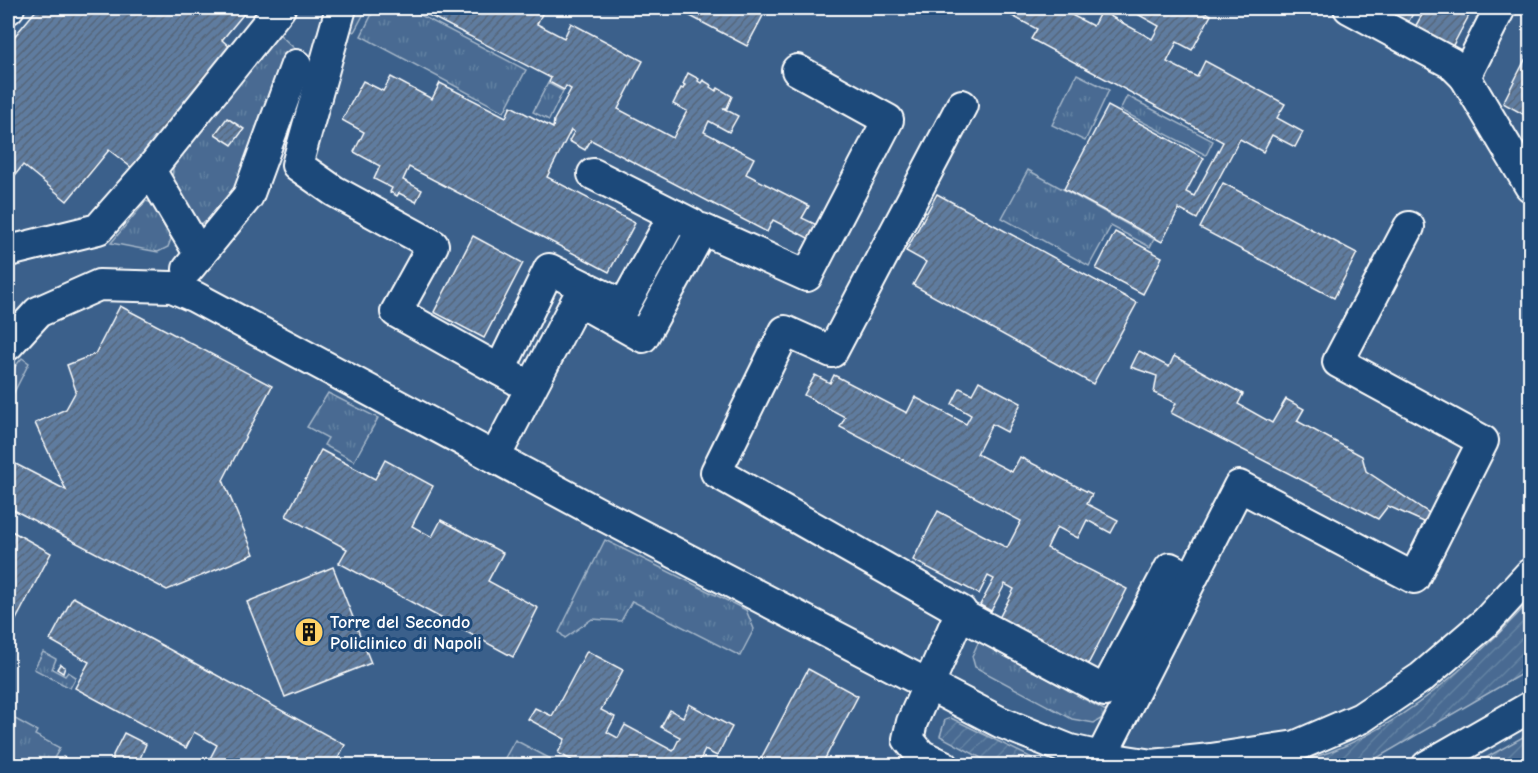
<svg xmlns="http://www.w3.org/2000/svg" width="1538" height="773" viewBox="0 0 1538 773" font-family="'Comic Neue',sans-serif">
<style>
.built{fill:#3b618b}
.grass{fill:url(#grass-tufts);stroke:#a4b5c8;stroke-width:1.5}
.garden{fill:url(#garden-furrows);stroke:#a4b5c8;stroke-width:1.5}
.building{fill:url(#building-hatch);stroke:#fff;stroke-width:1.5}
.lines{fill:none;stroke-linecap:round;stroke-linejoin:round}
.minor-casing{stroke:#fff;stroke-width:34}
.minor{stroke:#1f4a7a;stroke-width:30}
.labels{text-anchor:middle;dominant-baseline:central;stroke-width:6;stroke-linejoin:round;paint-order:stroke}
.poi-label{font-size:18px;font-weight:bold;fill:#fff;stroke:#1f4a7a;text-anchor:start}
</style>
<defs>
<pattern id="grass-tufts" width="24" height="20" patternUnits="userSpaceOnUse" patternTransform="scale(1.5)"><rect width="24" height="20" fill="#486b92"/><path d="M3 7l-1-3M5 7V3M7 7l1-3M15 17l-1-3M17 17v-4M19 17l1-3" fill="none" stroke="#6381a2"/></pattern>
<pattern id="garden-furrows" width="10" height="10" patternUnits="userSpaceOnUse" patternTransform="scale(1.5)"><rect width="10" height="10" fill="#486b92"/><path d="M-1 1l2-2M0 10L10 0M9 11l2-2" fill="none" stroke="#6381a2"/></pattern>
<pattern id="building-hatch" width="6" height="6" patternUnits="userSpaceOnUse" patternTransform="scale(1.5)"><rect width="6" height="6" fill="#5e7c9f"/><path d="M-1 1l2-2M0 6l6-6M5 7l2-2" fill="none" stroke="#56667a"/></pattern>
</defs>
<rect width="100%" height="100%" fill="#2c5582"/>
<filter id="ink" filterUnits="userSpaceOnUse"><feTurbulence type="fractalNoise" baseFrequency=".0167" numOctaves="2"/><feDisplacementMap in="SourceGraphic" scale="12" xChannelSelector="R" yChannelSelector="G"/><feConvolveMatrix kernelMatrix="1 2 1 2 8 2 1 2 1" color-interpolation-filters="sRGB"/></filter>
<g filter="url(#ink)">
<rect class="built" x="8" y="8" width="1522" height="757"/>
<g class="grass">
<path d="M348,8H367L354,32L341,25Z"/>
<path d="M375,8H407L526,70L504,112L361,36Z"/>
<path d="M278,33L294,48L237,190L211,220L199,224L172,178L174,160Z"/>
<path d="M1077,74L1109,90L1085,141L1052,125Z"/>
<path d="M548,83L563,91L549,120L533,112Z"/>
<path d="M1127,96L1213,141L1206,155L1120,110Z"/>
<path d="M1028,170L1154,239L1150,247L1111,226L1089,266L1002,218Z"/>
<path d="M146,201L152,203L171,239L168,247L158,252L111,243Z"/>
<path d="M22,358L29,363L8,404V375Z"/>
<path d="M328,393L378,418L354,461L324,445L328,438L307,427Z"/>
<path d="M605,540L746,610L754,629L740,656L632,601L621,621L592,619L565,638L559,632Z"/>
<path d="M979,641L1106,711L1101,719L1094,723L1072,719L975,667L972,656Z"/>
<path d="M43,652L56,659L52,669L65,676L68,672L76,677L70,688L34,669Z"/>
<path d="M8,715L37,731L35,735L60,748L50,765H8Z"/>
<path d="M515,740L562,765H501Z"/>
</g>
<g class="garden">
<path d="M1530,601V669L1365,765L1278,766C1378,750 1464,672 1530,601Z"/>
<path d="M951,718L1036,760L1060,765H994L940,736L945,720Z"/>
<path d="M1530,733V764L1473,765Z"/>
</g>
<g class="building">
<path d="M38,8H245L247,10L222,40L231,48L132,168L109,150L67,201L23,165L8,184V44Z"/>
<path d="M415,8H545L537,24L564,38L571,23L643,61L618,109L673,138L687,111L673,104L681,88L683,89L685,85L683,84L688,73L699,79L698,81L701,83L703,80L711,85L710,87L716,91L718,88L732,96L727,108H723L738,116L729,132L709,121L704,132L754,158L746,174L809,206L802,218L817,225L810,239L773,220L767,232L591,140L585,150L569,141L574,132L571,130L547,177L635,223L609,272L409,167L403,180L422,190L416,202L399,193L397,196L390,192L392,188L374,179L380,166L354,152L364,132L342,120L363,81L383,91L391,77L432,99L440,83L506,117L511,106L553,128L554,120L571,89L566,86L564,90L549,82L551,78Z"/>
<path d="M675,8H767L747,46Z"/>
<path d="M997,8H1058L1093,26L1101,11L1152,39L1159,26L1139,15L1143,8H1197L1211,15L1192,50L1177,42L1167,62L1197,77L1205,61L1285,104L1277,118L1303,132L1295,147L1272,135L1263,152L1240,139L1197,219L1179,209L1162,242L1064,189L1108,106L1204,158L1186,192L1194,196L1223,142L1031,39L1037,29Z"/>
<path d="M1362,8H1416L1404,30Z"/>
<path d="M1426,8H1473L1452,47L1415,27Z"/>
<path d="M1530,50V118L1503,103Z"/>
<path d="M227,118L244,129L232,145L215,134Z"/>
<path d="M1223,183L1357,253L1334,298L1200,228Z"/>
<path d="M937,194L1137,303L1093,384L913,285L926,262L906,251Z"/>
<path d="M1115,232L1162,257L1143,294L1096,269Z"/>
<path d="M473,236L523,263L484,338L434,312Z"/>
<path d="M120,306L272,386L223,480L254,554L167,590L8,507V460L66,490L35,423L66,409L76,391L67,365L95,354Z"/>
<path d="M1139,351L1169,367L1174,356L1243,394L1238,404L1272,423L1286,399L1304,409L1297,421L1362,456L1366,471L1438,519L1433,526L1388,506L1378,519L1171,413L1176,403L1154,393L1157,376L1131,367Z"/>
<path d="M815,375L830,383L834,375L907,413L915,397L966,424L971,415L952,404L960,388L972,394L979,381L1021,403L1007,432L992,424L977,454L1012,472L1020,457L1092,494L1087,504L1118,520L1111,533L1087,520L1078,538L1057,527L1047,548L1127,589L1085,670L996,624L1014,589L1005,584L991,611L980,605L994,579L988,576L979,594L913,560L938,511L1007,548L1021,521L840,427L845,417L804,395Z"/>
<path d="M321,450L375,479L385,460L433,486L412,526L432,537L441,520L503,553L488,581L538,608L513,657L339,563L347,549L286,516Z"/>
<path d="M8,529L51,553L8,635Z"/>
<path d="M333,567L371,663L285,697L247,602Z"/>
<path d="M73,597L345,745L334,766H206L217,745L194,732L186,748L75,688L89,662L50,640Z"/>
<path d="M587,651L623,670L601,710L615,717L607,732L618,738L625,725L673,751L680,737L661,727L670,710L683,717L689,704L732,727L717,756L705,750L697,766H573L575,762L558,753L565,739L528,719L535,708L552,716Z"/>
<path d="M60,664L65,667L63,673L57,669Z"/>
<path d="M808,669L858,696L821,766H757Z"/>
<path d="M124,733L146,744L137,766H113V755Z"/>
<path d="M63,757L79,766H58Z"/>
</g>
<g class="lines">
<g class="minor-casing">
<g id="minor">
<path d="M341,8L297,165L334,191L433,245L396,312L530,387"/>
<path d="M1349,8L1451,63L1465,77L1530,186"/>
<path d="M8,9L9,8"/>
<path d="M1465,77L1500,8"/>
<path d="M593,174L692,224"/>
<path d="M13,250L98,229L150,170"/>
<path d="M200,255L150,170L280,8"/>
<path d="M188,269L248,196L296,65"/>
<path d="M8,345L38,312L99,285L172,287L195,297L606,517L1000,722L1070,750L1101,757L1152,765L1211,759L1296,746L1361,718L1422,677L1486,622L1530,574"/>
<path d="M500,370L549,269L624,306L674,215"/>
<path d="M495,457L577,300L643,337L702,229L807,276L888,120L797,70"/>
<path d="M960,614L1105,691L1170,568L1191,579"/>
<path d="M1101,757L1239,486L1414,578L1483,441L1338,362L1409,227"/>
<path d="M944,766L921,755L908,739L912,722L961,611L716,472L785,331L832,352L962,105"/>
<path d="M1427,766L1530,707"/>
</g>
</g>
<use href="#minor" class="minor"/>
</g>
</g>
<defs>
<g id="building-disc" transform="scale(1.5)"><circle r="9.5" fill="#ffd166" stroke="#1f4a7a"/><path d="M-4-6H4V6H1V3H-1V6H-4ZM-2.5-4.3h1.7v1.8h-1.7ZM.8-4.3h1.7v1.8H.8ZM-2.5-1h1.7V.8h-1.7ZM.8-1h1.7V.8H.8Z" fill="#111"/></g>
</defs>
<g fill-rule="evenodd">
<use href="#building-disc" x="309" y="632"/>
</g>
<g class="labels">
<g class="poi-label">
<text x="330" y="622">Torre del Secondo<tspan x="330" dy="21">Policlinico di Napoli</tspan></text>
</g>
</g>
<rect width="1538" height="773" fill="none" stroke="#1f4a7a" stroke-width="30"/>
<rect x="15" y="15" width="1508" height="743" fill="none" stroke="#fff" stroke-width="2" filter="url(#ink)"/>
</svg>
